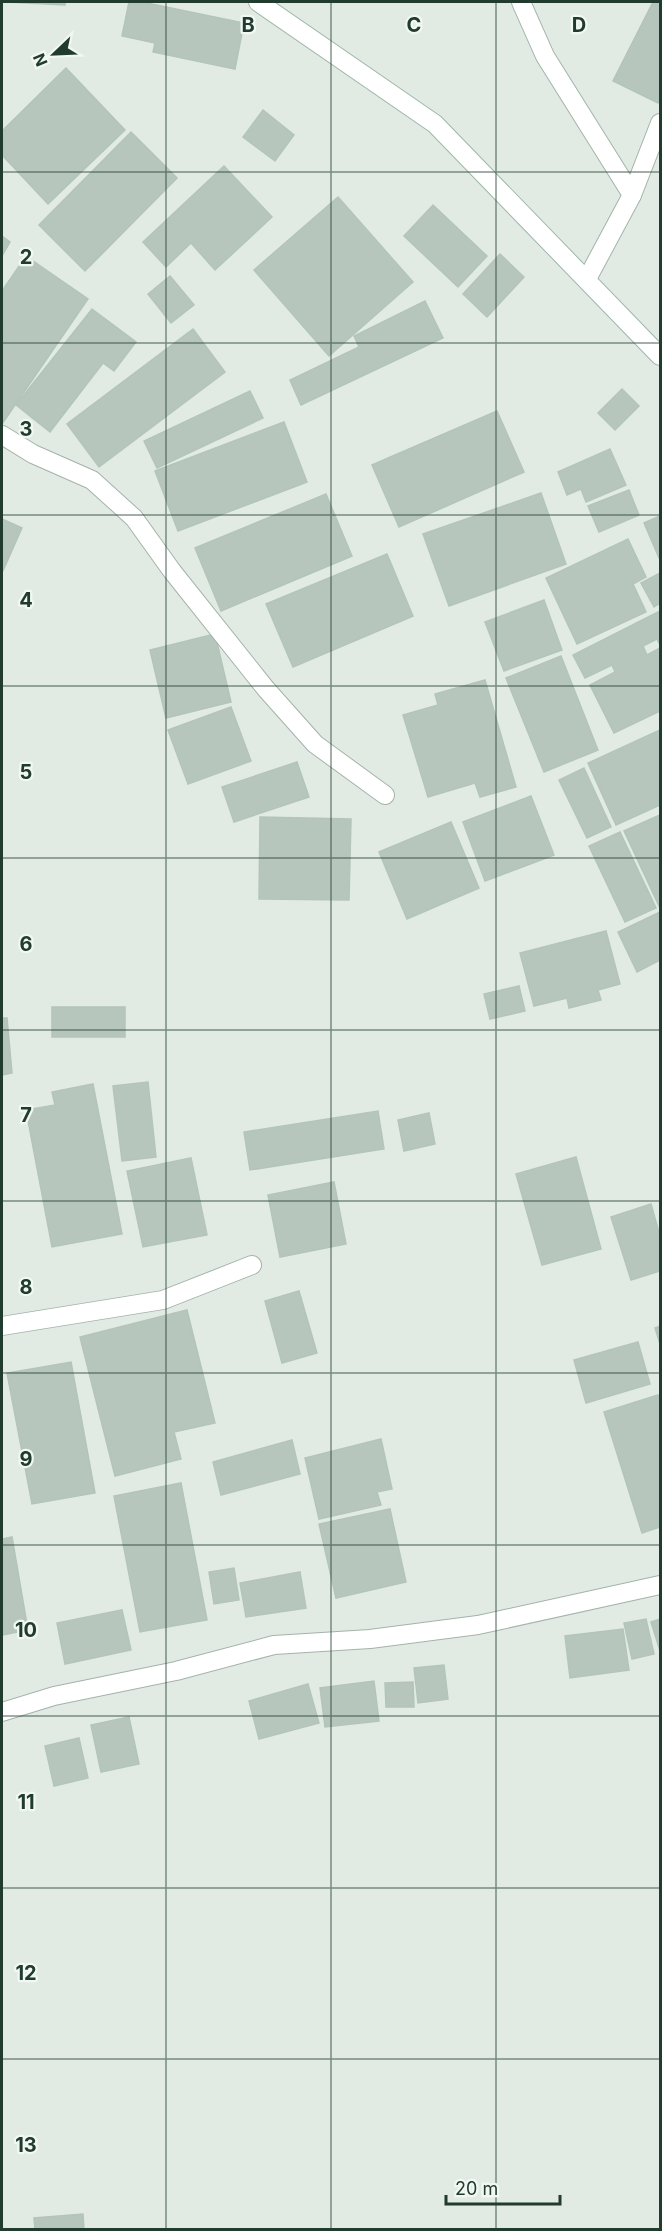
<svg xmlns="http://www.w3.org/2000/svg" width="662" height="2231" viewBox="0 0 662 2231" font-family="Inter,sans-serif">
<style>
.building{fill:#b6c6bd;stroke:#b3c5ba;stroke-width:1.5}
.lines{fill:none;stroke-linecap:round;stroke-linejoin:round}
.minor-casing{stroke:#a4b3aa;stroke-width:20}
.secondary-casing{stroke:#9fb7aa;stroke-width:20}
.minor{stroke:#fff;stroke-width:18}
.secondary{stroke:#fff;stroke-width:18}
.grid{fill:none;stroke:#213b2f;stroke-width:1.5;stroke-opacity:0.55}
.grid-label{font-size:20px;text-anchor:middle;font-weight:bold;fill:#213b2f;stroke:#f1f8f3;stroke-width:4.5;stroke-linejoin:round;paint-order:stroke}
</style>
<rect width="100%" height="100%" fill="#e1ebe4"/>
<g class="building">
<path d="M6,2H65V5Z"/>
<path d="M129,2H142L244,23L235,69L153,52L155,43L122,36Z"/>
<path d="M653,2H660V98L658,103L613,81Z"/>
<path d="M66,68L125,130L48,204L2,155V131Z"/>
<path d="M263,110L294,135L275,161L243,137Z"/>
<path d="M131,132L177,178L85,271L39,225Z"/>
<path d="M224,166L272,217L215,270L191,243L166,267L143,242Z"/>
<path d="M338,197L413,282L329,356L254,270Z"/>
<path d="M433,205L487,256L458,287L404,236Z"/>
<path d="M2,236L10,242L2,256Z"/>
<path d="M500,254L524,277L487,317L463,294Z"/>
<path d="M26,256L88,299L2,424V291Z"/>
<path d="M170,276L194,305L171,323L148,294Z"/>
<path d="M425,301L443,338L301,405L290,380L359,347L354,336Z"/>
<path d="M92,309L136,342L114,371L103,363L50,432L16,405Z"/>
<path d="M193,329L225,372L99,467L67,424Z"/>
<path d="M622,389L639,406L615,430L598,413Z"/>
<path d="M250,391L263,418L157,468L144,441Z"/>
<path d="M497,411L524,472L399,527L372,465Z"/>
<path d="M284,422L307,482L178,531L155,471Z"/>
<path d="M610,449L626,485L586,502L581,489L567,495L558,472Z"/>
<path d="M629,490L639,515L599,532L588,506Z"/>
<path d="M541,493L566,564L449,606L423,534Z"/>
<path d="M326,494L352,556L221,611L195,548Z"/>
<path d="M660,516V558H659L644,523Z"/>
<path d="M2,519L22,528L2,573Z"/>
<path d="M628,539L646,577L633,584L646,612L577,644L546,578Z"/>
<path d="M387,554L413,616L293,667L266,604Z"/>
<path d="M660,573V603L654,607L641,583Z"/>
<path d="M544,600L562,650L504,671L485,622Z"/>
<path d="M660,611V645L657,639L643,646L647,655L660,648V711L614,733L590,685L615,672L612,665L585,678L573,655Z"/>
<path d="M215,634L231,702L166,718L150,650Z"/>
<path d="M561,656L598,750L544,772L506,678Z"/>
<path d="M485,680L516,787L480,797L475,783L428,797L403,715L438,705L435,694Z"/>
<path d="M231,707L251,761L188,784L168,730Z"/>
<path d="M660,730V805L616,825L588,763Z"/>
<path d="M297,762L309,797L234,822L222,787Z"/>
<path d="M584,768L611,827L587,838L559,780Z"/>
<path d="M531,796L554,855L485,881L463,822Z"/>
<path d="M660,815V905L659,906L624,831Z"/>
<path d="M260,817L351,819L349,900L259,899Z"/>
<path d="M451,822L479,888L407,919L379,852Z"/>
<path d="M620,832L656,908L625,922L589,846Z"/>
<path d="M660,912V960L637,972L618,932Z"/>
<path d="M606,931L620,984L598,990L601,1000L569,1008L567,998L534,1006L520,953Z"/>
<path d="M519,986L525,1011L490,1019L484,994Z"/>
<rect x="52" y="1007" width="73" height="30"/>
<path d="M2,1018H7L12,1073L2,1075Z"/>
<path d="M148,1082L156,1157L122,1161L113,1086Z"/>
<path d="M93,1084L122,1234L52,1247L26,1110L55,1105L52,1092Z"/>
<path d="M378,1111L384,1149L250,1170L244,1132Z"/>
<path d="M429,1113L435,1144L404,1151L398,1120Z"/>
<path d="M576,1157L601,1249L542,1265L516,1174Z"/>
<path d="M191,1158L207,1235L143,1247L127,1171Z"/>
<path d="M334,1182L346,1244L280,1257L268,1195Z"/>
<path d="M651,1204L660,1236V1271L631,1280L611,1217Z"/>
<path d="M299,1291L317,1353L282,1363L265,1301Z"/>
<path d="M187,1310L215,1423L174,1432L181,1459L115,1476L80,1337Z"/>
<path d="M660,1326V1344L655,1328Z"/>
<path d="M638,1342L650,1384L586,1403L574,1360Z"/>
<path d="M71,1362L95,1493L32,1504L7,1373Z"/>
<path d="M658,1395L660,1402V1527L642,1533L604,1412Z"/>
<path d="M381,1439L392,1489L377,1492L381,1505L319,1519L305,1458Z"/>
<path d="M292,1440L300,1474L221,1495L213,1462Z"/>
<path d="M181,1483L207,1620L140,1632L114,1496Z"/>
<path d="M390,1509L406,1582L336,1598L319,1524Z"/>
<path d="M12,1537L28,1630L2,1635V1539Z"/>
<path d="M234,1568L239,1600L214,1604L209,1572Z"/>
<path d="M300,1572L306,1608L246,1617L240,1583Z"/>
<path d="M122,1610L131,1650L65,1664L57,1623Z"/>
<path d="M646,1619L654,1654L632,1659L624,1623Z"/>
<path d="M660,1619V1651L651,1622Z"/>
<path d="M623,1629L629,1670L570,1678L565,1636Z"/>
<path d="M444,1665L448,1699L418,1703L414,1668Z"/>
<path d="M374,1681L379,1721L325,1727L320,1688Z"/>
<path d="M413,1682L414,1707H386L385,1683Z"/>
<path d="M308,1684L319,1723L259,1739L249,1701Z"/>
<path d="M129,1717L139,1764L101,1772L91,1725Z"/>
<path d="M79,1738L88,1778L54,1786L45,1746Z"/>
<path d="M83,2214L84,2230H35L34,2218Z"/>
</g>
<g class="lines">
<g class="minor-casing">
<g id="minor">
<path d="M521,2L545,56L632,195"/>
<path d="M587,279L632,195L660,123"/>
<path d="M2,435L33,454L92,480L134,518L172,571L266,689L315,744L385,795"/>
<path d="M2,1326L163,1300L252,1265"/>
<path d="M2,1712L54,1696L176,1671L274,1645L370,1639L478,1625L660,1585"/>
</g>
</g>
<g class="secondary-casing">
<path id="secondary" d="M258,2L435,124L660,356"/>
</g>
<use href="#minor" class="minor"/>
<use href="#secondary" class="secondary"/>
</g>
<path class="grid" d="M166,2V2230M331,2V2230M496,2V2230M2,172H660M2,343H660M2,515H660M2,686H660M2,858H660M2,1030H660M2,1201H660M2,1373H660M2,1545H660M2,1716H660M2,1888H660M2,2059H660"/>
<g class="grid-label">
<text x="248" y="32">B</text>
<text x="414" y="32">C</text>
<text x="579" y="32">D</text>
<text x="26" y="264">2</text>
<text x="26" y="436">3</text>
<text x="26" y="607">4</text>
<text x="26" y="779">5</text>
<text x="26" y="951">6</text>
<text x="26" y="1122">7</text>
<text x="26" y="1294">8</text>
<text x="26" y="1466">9</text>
<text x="26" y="1637">10</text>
<text x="26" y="1809">11</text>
<text x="26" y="1980">12</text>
<text x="26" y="2152">13</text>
</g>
<rect width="662" height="2231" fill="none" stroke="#213b2f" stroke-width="6"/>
<g transform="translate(54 54) rotate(247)" stroke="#f1f8f3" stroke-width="4.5" paint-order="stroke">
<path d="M0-4.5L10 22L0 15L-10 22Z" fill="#213b2f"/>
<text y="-9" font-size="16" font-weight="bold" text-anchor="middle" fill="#213b2f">N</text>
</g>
<path d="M446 2195v9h114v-9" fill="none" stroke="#213b2f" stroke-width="3"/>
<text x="455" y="2195" font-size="18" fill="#213b2f" stroke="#f1f8f3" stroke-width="4.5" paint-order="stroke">20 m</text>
</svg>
